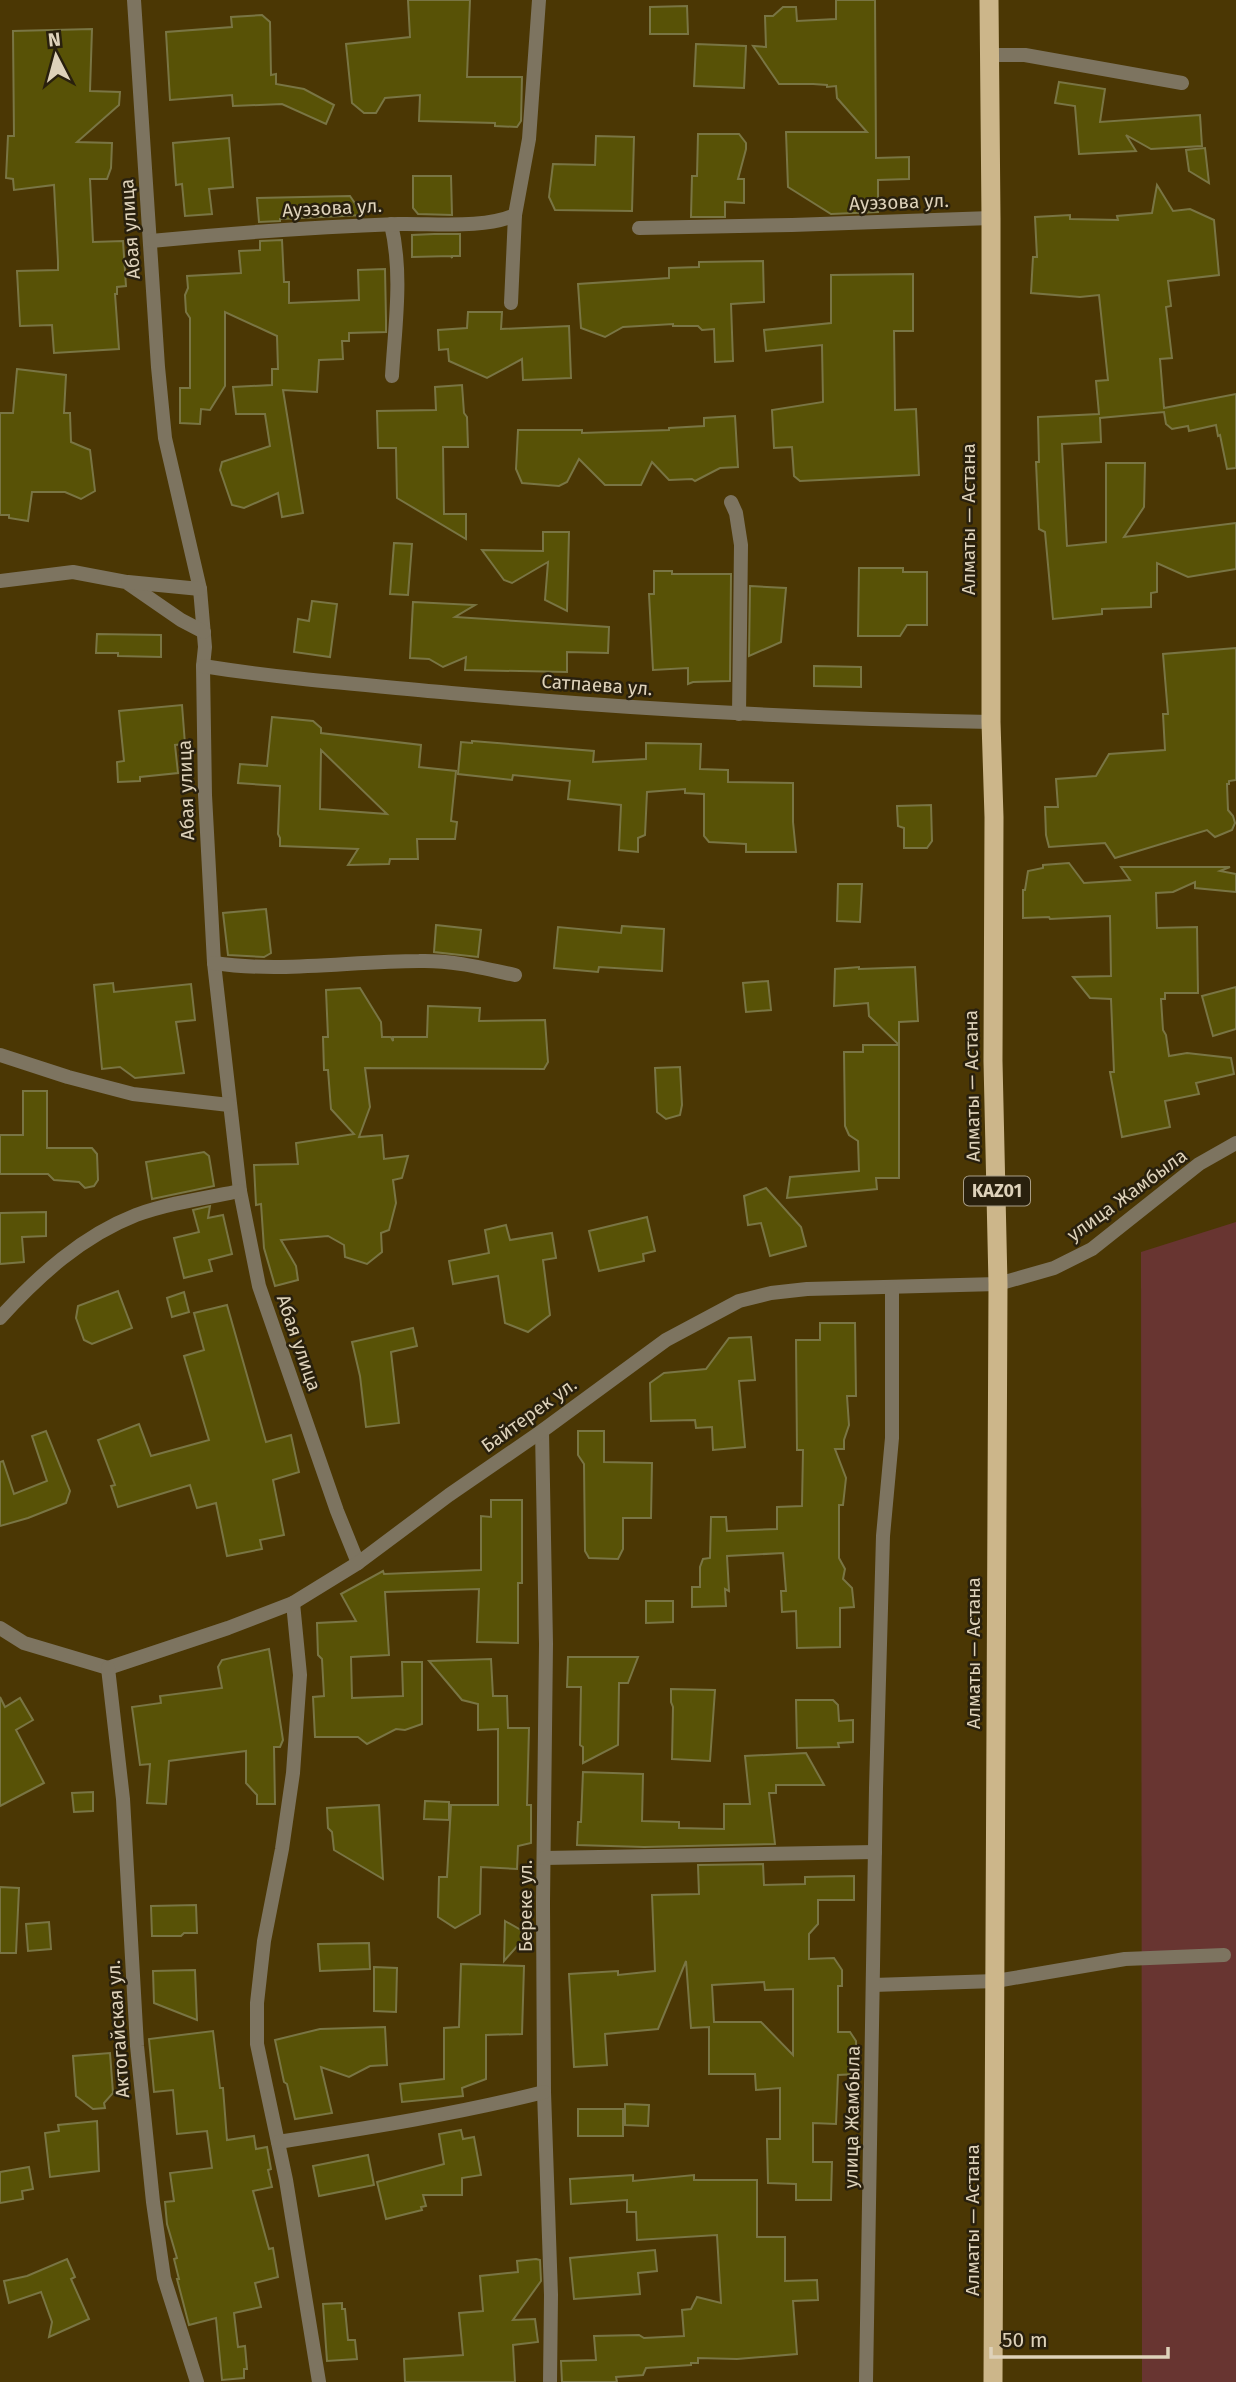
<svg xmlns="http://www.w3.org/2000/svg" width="1236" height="2382" viewBox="0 0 1236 2382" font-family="'Fira Sans',sans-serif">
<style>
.green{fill:#683531}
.building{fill:#585206;stroke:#797544;stroke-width:2;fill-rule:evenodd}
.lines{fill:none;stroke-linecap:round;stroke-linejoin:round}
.minor{stroke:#7d7460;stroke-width:14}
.trunk{stroke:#ccb68a;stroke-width:19}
.labels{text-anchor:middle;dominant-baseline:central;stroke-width:5;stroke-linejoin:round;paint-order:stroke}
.shield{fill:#29200d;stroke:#a89d86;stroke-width:2}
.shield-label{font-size:18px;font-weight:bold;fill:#ded2ba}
.street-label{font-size:19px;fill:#ded2ba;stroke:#29200d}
</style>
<rect width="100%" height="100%" fill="#4b3704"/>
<path class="green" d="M1236,1222V2382H1142L1141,1252Z"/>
<g class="building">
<path d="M408,0H470L467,77H522L521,121L517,127L495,126V123L419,121L420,95L385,98L376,113H364L352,103L346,44L410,37Z"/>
<path d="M836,0H875L876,158L909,157V179L878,180V212L831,214L788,187L786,132H867L837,98L836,86L827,87V85L813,84H779L753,46L766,47L765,16H773L783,7H796L797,21L836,19Z"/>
<path d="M687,6L688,34H650V7Z"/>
<path d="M262,15L270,22L271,75L276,74V84L304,89L334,105L326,124L282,104L233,106L232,95L170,100L166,32L232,27L231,17Z"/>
<path d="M92,29L90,91L120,92L119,105L77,142L112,143L111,168L107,179H90L93,242L123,241L126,286L117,287V294H115L119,349L54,353L52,325L20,326L17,271L58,270V261L54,185L14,190L13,179L6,178L8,136H14L13,31Z"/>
<path d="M696,44L746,46L744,88L694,86Z"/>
<path d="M1059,82L1105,89L1100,122L1200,115L1202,146L1151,149L1126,135L1136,151L1079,154L1075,106L1055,103Z"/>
<path d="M698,134H739L746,143V149L738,179H744V203L725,202V217H691L692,176H697Z"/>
<path d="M596,136L634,137L632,211L555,210L549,197L553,164L595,165Z"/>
<path d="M229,138L233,187L209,189L212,214L185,216L182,184L176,185L173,143Z"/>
<path d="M1205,148L1209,183L1189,171L1186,150Z"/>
<path d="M413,176H451L452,215L418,214L413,208Z"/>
<path d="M1157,185L1173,211L1190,209L1214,220L1219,275L1168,281L1171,306L1166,307L1172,358L1160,359L1164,408L1236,394V468L1227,469L1220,435L1218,436L1216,425L1189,431L1188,426L1172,429L1166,424L1164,412L1100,418L1101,442L1062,444L1067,546L1106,542V463H1145L1144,507L1124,537L1236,523V569L1188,577L1157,563V592L1151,593V607L1102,609V614L1053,619L1045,532L1039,529L1036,462H1039L1038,417L1099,414L1096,381L1108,380L1099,295L1080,297L1031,293L1033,257H1037L1035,217L1070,215V219L1118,220L1117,216L1152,213Z"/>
<path d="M350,196L363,215L280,219V221L259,222L257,198Z"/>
<path d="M434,234H460V256H452V258L451,256L412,257V235Z"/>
<path d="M282,240L284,282H289V303L359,300L358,270L385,269L386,320V332L349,333V341H342L343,359L319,360L317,392L283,390L303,513L282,517L278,493L244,508L232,505L220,470L222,462L270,446L265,414H236L233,387L272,385V369H278L277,336L225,312V386L210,410L201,409L200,424L180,423V388H190V318L186,312L185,295L188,288L187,276L241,273L239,251L260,250V241Z"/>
<path d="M763,261L764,302L731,304L733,361L715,362L714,329L702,330L698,326H673V324L623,327L605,337L581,328L578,284L669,278V268L699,267V262Z"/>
<path d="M913,274V331H894L895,410L916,409L919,475L800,481L794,476L792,447L774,448L772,410L823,402L822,345L766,351L764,330L831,323V275Z"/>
<path d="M468,312H502L501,329L569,326L571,378L523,380L522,359L487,378L449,361L448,349L439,350L438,330L467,328Z"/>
<path d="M17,369L66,375L64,413H70L71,442L90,450L95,491L81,499L65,492H32L28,521L9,518V515H0V413H13Z"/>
<path d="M462,385L464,413L467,417L468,447H443L444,514H466V539L397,498L396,448H378L377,411L436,410L435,387Z"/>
<path d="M735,416L738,467L720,468L695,481L692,479L669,480L652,462L641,485H605L579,459L567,482L559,486L522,483L516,469L518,430H582V433L669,430V428L704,426V418Z"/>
<path d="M543,532H569L567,611L545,600L548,562L512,583L504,580L482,550L543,551Z"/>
<path d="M394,543L412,544L408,595L390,594Z"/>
<path d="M859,568H903V572H927V625H907L900,636H858Z"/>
<path d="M654,571H672V574H731L730,681L693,682L688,684V668L653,670L649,594H654Z"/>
<path d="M750,586L786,588L781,642L749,656Z"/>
<path d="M312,601L337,604L330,657L294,652L298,619L309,621Z"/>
<path d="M413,602L475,605L455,617L609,627L608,653L567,652V672L465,670L466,657L443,667L429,659L410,658Z"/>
<path d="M97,634L161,635V657L118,656V653H96Z"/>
<path d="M1236,648V780L1229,781V784H1227L1228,810L1233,816L1235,823L1232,830L1215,837L1207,830L1115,858L1105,843L1049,847L1046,835L1045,807H1058L1056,779L1096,776L1109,754L1165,750L1163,714H1168L1163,654Z"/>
<path d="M814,666L861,667V687L814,686Z"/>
<path d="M182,705L185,744L175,745L178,773L140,777V781L118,782L117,762L124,761L119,711Z"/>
<path d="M272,717L313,721L321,728V733L421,745L419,767L456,771L451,821L457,822L455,839H417L418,859H390L389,864L348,865L358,849L280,846V838L278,834L280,786L238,783L240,764L267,766ZM321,750L387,814L320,809Z"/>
<path d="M472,741L594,751L593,762L646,759V743L701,744L700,769L728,770V782L793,783V822L796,852H746V844L709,842L704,836V794L685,793V789L647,792L645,835L638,838V852L619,850L621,805L568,799L570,781L513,775L512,780L458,774L461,742L472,743Z"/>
<path d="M931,805L932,841L927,848H904V828L898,826L897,806Z"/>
<path d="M1069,863L1084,883L1130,880L1121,867H1230L1220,871L1236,874V892L1195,888V882L1173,892L1156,893L1157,928L1197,927L1198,993H1165V999H1161L1163,1030L1166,1035L1169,1056L1187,1053L1231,1058L1234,1074L1196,1083L1199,1094L1165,1101L1170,1127L1122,1137L1110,1072H1114L1111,999L1090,998L1073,977L1111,976L1110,916L1050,919L1049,917L1023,918V890H1025L1028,871L1043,868V865Z"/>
<path d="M838,884H862L860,922L837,921Z"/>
<path d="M266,909L271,953L264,957L228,955L223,913Z"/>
<path d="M436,925L481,930L478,957L434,952Z"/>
<path d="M622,926L664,929L662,971L599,967L598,972L554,968L558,927L621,933Z"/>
<path d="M859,967V969L915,967L918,1021L899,1022V1045L869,1016L868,1003L834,1006L835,969Z"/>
<path d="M768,981L771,1010L746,1012L743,983Z"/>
<path d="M113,983L114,992L191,984L195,1020L176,1022L184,1073L135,1078L120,1067L102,1069L94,985Z"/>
<path d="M1236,987V1029L1213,1036L1202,996Z"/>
<path d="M360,988L381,1022L382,1037H391L393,1041V1037H427L428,1006L480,1008L479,1021L545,1020L548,1062L544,1069L365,1068L370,1107L359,1137L382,1135L384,1159L408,1156L402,1178L393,1180L396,1203L389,1230L381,1233L382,1252L367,1264L345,1257L344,1245L328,1236L281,1240L296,1266L298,1280L275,1286L264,1248L261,1204L256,1205L254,1165L298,1164L296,1143L354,1134L331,1109L328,1070H324L323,1037H328L326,990Z"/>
<path d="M863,1045H899V1178H876L877,1189L787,1198L790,1177L859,1171L858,1141L849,1135L845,1126L844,1052H863Z"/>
<path d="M680,1067L682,1105L680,1115L666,1119L657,1112L655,1068Z"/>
<path d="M23,1091H47V1148H92L97,1154L98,1180L94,1186L85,1188L79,1182L54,1180L48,1174H0V1135H23Z"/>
<path d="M204,1152L209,1156L214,1186L152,1199L146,1162Z"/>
<path d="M766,1188L801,1227L806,1246L770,1256L761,1223L748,1225L744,1196Z"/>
<path d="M210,1206L208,1218L223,1215L232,1254L209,1260L212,1271L184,1278L174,1238L199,1232L193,1210Z"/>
<path d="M46,1212V1236L22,1237L24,1262L0,1264V1213Z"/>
<path d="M647,1217L655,1251L643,1254L644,1261L599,1271L589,1231Z"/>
<path d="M506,1225L510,1240L552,1233L556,1258L543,1260L550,1315L528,1332L505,1323L498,1276L453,1284L449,1261L489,1253L485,1230Z"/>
<path d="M118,1291L132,1328L92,1344L84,1340L76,1318L78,1306Z"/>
<path d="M184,1292L189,1312L172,1317L167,1298Z"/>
<path d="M227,1305L266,1442L291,1435L299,1472L273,1480L284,1535L260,1540L262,1549L227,1556L216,1503L197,1508L190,1485L118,1507L111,1486L115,1485L98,1440L139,1424L151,1456L209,1440L184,1356L204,1350L194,1313Z"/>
<path d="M820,1323H855L856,1396H847L849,1425L844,1440V1449H835L846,1478L843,1505H839V1558L845,1569L843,1579L852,1588L854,1607L840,1608V1647L797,1648L796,1611L782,1612L781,1591H786L783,1553L727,1556L729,1591L725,1589L726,1606L692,1607V1587H700V1567L703,1559L710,1558L711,1517H726L727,1531L777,1529V1507L802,1506L803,1450H797L796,1340H820Z"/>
<path d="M413,1328L417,1346L391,1352L399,1423L366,1427L360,1376L352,1342Z"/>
<path d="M751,1337L755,1380L739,1381L745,1447L713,1450L712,1427L696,1428L695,1420L651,1421L650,1383L664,1373L706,1369L729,1338Z"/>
<path d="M46,1431L70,1491L66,1503L28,1518L0,1526V1462L3,1461L14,1494L47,1481L32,1436Z"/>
<path d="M578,1431H604V1462L652,1463L651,1518H623V1549L618,1559L589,1558L585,1551L584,1464L578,1455Z"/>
<path d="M491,1500H522V1583H518V1643L477,1642L479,1589L385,1592L389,1655L351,1657L352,1698L403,1696L402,1662H422V1724L405,1730L396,1729L367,1744L358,1737H315L313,1697L324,1696L322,1659L318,1655L317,1623L356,1621L341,1594L383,1571L384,1574L481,1570V1516L491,1517Z"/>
<path d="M646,1601H673V1622L646,1623Z"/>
<path d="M269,1649L283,1740L280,1747H274L275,1804H257V1795L246,1783V1751L169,1761L166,1804L147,1803L150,1764L140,1765L132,1707L161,1703L160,1696L222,1688L218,1667L222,1660Z"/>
<path d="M568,1657H638L628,1683H619L618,1745L583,1763V1747L580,1745L581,1687H567Z"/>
<path d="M491,1659L493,1696H507L508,1728H529L527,1805H531V1843L518,1846L517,1869L481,1867L480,1914L455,1928L438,1917L439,1877H447L451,1805H498V1729L478,1730V1704L462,1700L429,1661Z"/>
<path d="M671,1689L715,1690L710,1761L672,1759L673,1707L671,1702Z"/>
<path d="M0,1697L5,1707L20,1698L33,1720L16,1730L44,1783L0,1806Z"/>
<path d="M796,1700H833L838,1705L839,1721L853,1720V1742L838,1743L839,1747L797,1748Z"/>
<path d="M806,1753L824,1785H776V1793H769L775,1844L644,1847L577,1845L578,1822H581L583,1772L643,1774L642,1821L679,1822V1828L724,1829V1804H750L745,1756Z"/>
<path d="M93,1792V1811L74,1812L72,1793Z"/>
<path d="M425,1801L449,1802V1820L424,1819Z"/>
<path d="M379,1805L383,1879L334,1850L332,1832L328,1828L327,1808Z"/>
<path d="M763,1864L764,1885L805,1884V1877L854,1876V1900H818V1924L809,1934V1959L834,1958L842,1970V1986H838V2032H850L856,2041L857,2074L838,2075L836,2124L813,2123V2162H832L831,2200H796V2184L768,2183L767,2139H780V2088L756,2090L755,2074H709V2027L691,2028L686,1961L658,2029L605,2034L607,2065L574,2067L569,1974L618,1971V1975L655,1971L652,1895L699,1894L698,1865ZM764,1982L765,1990L793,1989V2055L761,2022H714L712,1985Z"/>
<path d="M0,1887L19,1888L16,1953H0Z"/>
<path d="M196,1905L197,1933H184L181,1936H152L151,1906Z"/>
<path d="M505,1921L528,1934L504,1961Z"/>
<path d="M49,1922L51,1949L28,1951L26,1924Z"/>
<path d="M369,1943L370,1969L320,1971L318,1944Z"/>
<path d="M461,1964L524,1966L522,2034L486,2035V2079L462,2088L463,2096L402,2102L400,2084L444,2079V2028L459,2027Z"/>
<path d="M374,1967L397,1968L396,2012L374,2011Z"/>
<path d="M195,1970L197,2020L154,2003L153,1971Z"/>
<path d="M385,2027L387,2065L370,2066L349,2077L321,2067L332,2113L295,2119L287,2084L284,2082L275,2040L320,2029Z"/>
<path d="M213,2031L220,2088H223L227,2140L254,2136L256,2149L267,2147L271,2169L268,2170L272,2187L253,2191L269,2249L273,2248L278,2277L255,2283L261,2307L234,2313L238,2347L245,2346L247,2369H244V2378L222,2380L216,2318L189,2325L177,2279H179L174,2259L177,2258L167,2224L165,2202L174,2201L170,2173L212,2168L207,2131L177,2134L173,2090L154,2092L149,2039Z"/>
<path d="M110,2053L113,2093L104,2103L105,2108L93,2109L76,2096L73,2056Z"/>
<path d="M625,2104L649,2105L648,2126L625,2125Z"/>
<rect x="578" y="2109" width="45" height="27"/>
<path d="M97,2121L99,2171L50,2177L45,2133L59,2131L58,2125Z"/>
<path d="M461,2130L463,2139L474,2137L481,2175L462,2178V2195H423L426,2206L421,2207L422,2210L386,2219L377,2182L444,2164L439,2134Z"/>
<path d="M368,2155L374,2185L319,2196L313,2166Z"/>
<path d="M29,2167L33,2189L22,2191L23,2199L0,2203V2172Z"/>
<path d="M633,2175V2181L694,2175V2180H757V2237H785V2281L817,2280L818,2300L793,2301L797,2354L737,2359L698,2358V2363H691V2365L646,2368L643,2375L616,2377L617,2382H562L561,2361L596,2360L594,2336L639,2335L644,2338L684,2336L682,2310L691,2309L697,2297L721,2303L717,2235L637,2240L636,2212H627V2200L571,2204L570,2179Z"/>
<path d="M655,2250L657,2271L638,2273L640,2294L574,2299L570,2258Z"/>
<path d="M67,2259L75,2277L71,2279L89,2319L49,2337L52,2322L41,2292L9,2303L4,2281L27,2276Z"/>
<path d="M536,2259L540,2260L541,2281L513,2320L535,2319L538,2342L513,2345L515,2382H405L404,2359L463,2355L459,2313L483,2311L480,2276L518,2272L517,2261Z"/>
<path d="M342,2303V2309H345L348,2340H355L357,2359L327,2361L323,2304Z"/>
</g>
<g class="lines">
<g class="minor">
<path d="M134,0L158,367L165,438L200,589L205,647L203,666L205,795L214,963L240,1191L259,1286L337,1511L358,1563"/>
<path d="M989,55H1025L1182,83"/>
<path d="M391,224C403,274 395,325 392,376"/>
<path d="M639,228L792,225L991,218"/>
<path d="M151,241C233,233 315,227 398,224C432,223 485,229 515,215"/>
<path d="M511,303L515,215L529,139L539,0"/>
<path d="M731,502L736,513L741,545L739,714"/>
<path d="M0,581L73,572L126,582L181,620L204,632"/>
<path d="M128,582L200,589"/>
<path d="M203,666C285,679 368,685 451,693C631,709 810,719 991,722"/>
<path d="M214,963C281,973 351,961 419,961C452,960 483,968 515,975"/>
<path d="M0,1055L68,1077L133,1094L229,1105"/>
<path d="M0,1318C38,1276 82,1236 136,1215C169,1203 205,1198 240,1191"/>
<path d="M542,1431L546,1644L543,1903L544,2092L551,2295L550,2382"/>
<path d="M293,1603L300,1675L293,1773L282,1849L264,1941L257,2003V2044L286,2180L319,2382"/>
<path d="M0,1628L24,1643L108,1668"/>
<path d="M108,1668L228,1628L293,1603L358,1563L449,1495L542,1431L666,1340L739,1301L771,1293L807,1289L998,1284L1054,1268L1092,1249L1199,1164L1236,1143"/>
<path d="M108,1668L123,1799L137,2046L153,2202L164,2278L197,2382"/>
<path d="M544,1858L875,1852"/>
<path d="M873,1985L996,1981L1125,1959L1224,1955"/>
<path d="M278,2142C367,2128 457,2114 544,2092"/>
<path d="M866,2382L876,1788L883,1536L892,1438V1288"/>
</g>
<path class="trunk" d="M989,0L991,218V722L994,817L993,1061L998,1284L993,2382"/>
</g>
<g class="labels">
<rect class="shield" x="964" y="1176.5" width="66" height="29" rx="5"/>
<g class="shield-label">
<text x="997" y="1191">KАZ01</text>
</g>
<g class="street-label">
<text transform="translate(899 202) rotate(-2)">Ауэзова ул.</text>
<text transform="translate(332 208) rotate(-3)">Ауэзова ул.</text>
<text transform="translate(130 229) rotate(-94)">Абая улица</text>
<text transform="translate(968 519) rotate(-90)">Алматы — Астана</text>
<text transform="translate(597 685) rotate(4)">Сатпаева ул.</text>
<text transform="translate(186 790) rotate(-92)">Абая улица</text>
<text transform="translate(972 1086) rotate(-91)">Алматы — Астана</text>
<text transform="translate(1127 1195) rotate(-36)">улица Жамбыла</text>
<text transform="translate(299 1343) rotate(71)">Абая улица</text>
<text transform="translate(529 1415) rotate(-36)">Байтерек ул.</text>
<text transform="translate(973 1653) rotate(-90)">Алматы — Астана</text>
<text transform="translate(525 1906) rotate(-90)">Береке ул.</text>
<text transform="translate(118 2029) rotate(-94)">Актогайская ул.</text>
<text transform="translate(852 2117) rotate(-89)">улица Жамбыла</text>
<text transform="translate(972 2220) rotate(-90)">Алматы — Астана</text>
</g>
</g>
<g transform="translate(56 56) rotate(354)" stroke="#29200d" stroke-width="5" paint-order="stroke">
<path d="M0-5L12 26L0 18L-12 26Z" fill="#ded2ba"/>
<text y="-10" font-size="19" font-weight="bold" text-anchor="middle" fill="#ded2ba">N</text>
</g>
<path d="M991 2347v10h177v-10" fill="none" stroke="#ded2ba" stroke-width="3.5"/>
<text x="1002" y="2347" font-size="21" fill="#ded2ba" stroke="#29200d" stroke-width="5" paint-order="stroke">50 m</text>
</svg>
